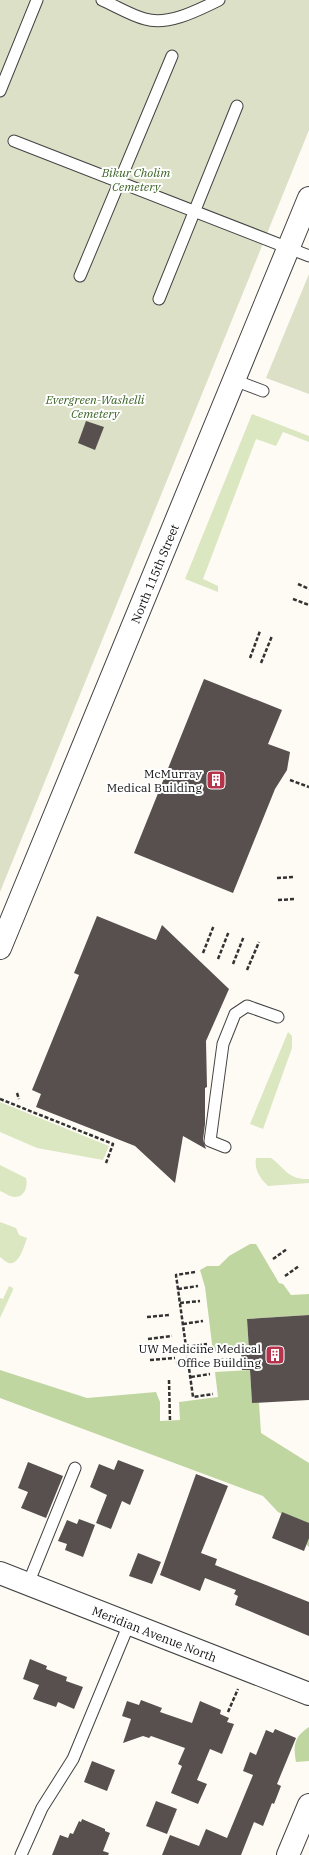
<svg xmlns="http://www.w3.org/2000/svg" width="309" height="1855" viewBox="0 0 309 1855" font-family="'IBM Plex Serif',serif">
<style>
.green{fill:#dae7c0}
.forest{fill:#c0d6a1}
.cemetery{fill:#dbe0c6}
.building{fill:#58504e}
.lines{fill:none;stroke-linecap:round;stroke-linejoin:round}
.service-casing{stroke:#434343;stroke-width:13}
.minor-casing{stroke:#434343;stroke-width:24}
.tertiary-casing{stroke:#434343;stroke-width:24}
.path{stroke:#323232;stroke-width:2.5;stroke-dasharray:4 2;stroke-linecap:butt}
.service{stroke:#fff;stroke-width:11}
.minor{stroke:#fff;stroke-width:22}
.tertiary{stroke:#fff;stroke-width:22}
.labels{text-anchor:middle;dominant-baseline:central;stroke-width:4;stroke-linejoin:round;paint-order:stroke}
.park-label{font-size:12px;font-style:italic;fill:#3b6425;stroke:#fff}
.street-label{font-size:12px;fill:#101010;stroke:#fff}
.poi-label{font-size:12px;fill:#101010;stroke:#fff;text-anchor:end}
</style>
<rect width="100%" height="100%" fill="#fefbf5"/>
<g class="green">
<path d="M252,414L309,436V442L283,432L276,446L256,439L203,579L218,586V592L185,579Z"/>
<path d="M288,1032L292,1036V1048L263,1129L250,1124Z"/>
<path d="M0,1102L109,1146L103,1160L37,1148L0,1132Z"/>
<path d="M256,1158H271C285,1168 288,1180 309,1179V1183L268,1186C260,1178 254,1170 256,1158Z"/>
<path d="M0,1165L26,1178C28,1186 25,1197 15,1197C10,1197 5,1193 0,1191Z"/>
<path d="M0,1222L16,1228L19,1235L27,1238C24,1246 18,1271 5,1261C3,1260 2,1258 0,1257Z"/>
<path d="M9,1286L13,1288V1290L0,1318V1298L3,1299Z"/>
</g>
<g class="forest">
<path d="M250,1244H256L279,1283L283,1284L291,1295L309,1294V1315L247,1319L249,1350L213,1352L205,1287L200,1270L207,1266H219L229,1256Z"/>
<path d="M0,1370L87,1398L156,1392L160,1402V1421L180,1420L179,1402L218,1397L215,1372L250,1370L252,1403H259L261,1433L309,1463V1547L301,1539L298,1522L278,1512L263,1496L0,1398Z"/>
<path d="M309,1727V1761L296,1762C293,1745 294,1737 309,1727Z"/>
</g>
<g class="cemetery">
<path d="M0,0H309V130L0,892Z"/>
<path d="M309,274V394L266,378Z"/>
</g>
<g class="building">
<path d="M86,421L104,427L95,450L78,443Z"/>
<path d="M204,679L282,710L268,744L290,752L287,770L275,789L233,893L134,853Z"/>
<path d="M97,916L156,940L162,925L229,989L206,1041L207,1087L205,1088V1124L203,1140L206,1149L183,1136L175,1183L135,1146L36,1107L41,1094L32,1090L79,975L74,973Z"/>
<path d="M309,1315V1400L252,1403L250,1370H242L241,1350H249L247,1319Z"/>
<path d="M118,1460L144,1470L130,1505L122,1501L111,1529L96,1523L107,1495L90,1487L99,1464L114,1470Z"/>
<path d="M28,1462L63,1476L46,1518L21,1508L28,1492L18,1488Z"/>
<path d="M196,1474L228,1486L201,1553L217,1559L215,1565L309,1602V1636L235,1605L238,1596L234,1594L236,1590L205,1578L200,1591L160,1575Z"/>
<path d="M282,1512L309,1523V1538L304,1551L272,1538Z"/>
<path d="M79,1519L95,1525L83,1557L65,1550L67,1544L58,1541L67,1520L77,1524Z"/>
<path d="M138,1553L161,1562L152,1584L129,1576Z"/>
<path d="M30,1659L47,1666L46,1669L67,1677L66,1681L83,1687L74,1709L58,1702L56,1707L33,1699L39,1685L23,1679Z"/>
<path d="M141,1700L162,1708L160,1712L192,1723L200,1701L221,1710L220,1714L229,1718L227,1722L234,1724L222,1754L210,1749L197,1780L207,1784L198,1804L171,1793L182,1766L178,1764L185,1748L151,1736L149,1738L143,1736L123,1743L131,1719L122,1716L127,1701L139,1705Z"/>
<path d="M275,1729L296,1738L277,1784L281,1786L274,1804L272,1803L263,1826L254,1822L241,1855H162L170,1835L199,1846L206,1829L227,1838L253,1775L243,1771L250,1752L256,1755L266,1730L273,1733Z"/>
<path d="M92,1761L115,1770L107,1791L84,1782Z"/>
<path d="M156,1801L177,1809L167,1834L146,1826Z"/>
<path d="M82,1819L105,1829V1831L110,1833L103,1851L109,1853L108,1855H52L60,1835L68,1838L70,1833L73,1834L79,1821L81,1822Z"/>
</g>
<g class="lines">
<g class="service-casing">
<g id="service">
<path d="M102,0C116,6 130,15 145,19C169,26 198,10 219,0"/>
<path d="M0,91L37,0"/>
<path d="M14,141L309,256"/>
<path d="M80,276L172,56"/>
<path d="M159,299L237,106"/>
<path d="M234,380L263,391"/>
<path d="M225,1147L210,1141L223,1044L235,1014L247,1006L278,1017"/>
<path d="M28,1584L75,1468"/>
<path d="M21,1855L42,1808L73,1759L129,1624"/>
</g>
</g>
<g class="minor-casing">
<path id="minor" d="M288,1855L309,1805"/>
</g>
<g class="tertiary-casing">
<g id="tertiary">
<path id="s1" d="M0,948L309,198"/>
<path id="s2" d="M0,1573L309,1694"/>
</g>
</g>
<g class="path">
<path d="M298,584L309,589"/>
<path d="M293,599L309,605"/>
<path d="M250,658L260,631"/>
<path d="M261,663L272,636"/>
<path d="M290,780L309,787"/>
<path d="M277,878L294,877"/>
<path d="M278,900L295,899"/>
<path d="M203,953L214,925"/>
<path d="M218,959L229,931"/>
<path d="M233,964L244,936"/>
<path d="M247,970L259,942"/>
<path d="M17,1093L19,1099"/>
<path d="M0,1099L113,1144L106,1163"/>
<path d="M273,1259L287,1249"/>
<path d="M195,1272L176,1275L193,1397L213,1394"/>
<path d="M285,1276L299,1266"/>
<path d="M178,1289L198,1286"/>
<path d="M180,1303L200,1301"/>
<path d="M147,1317L169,1315"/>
<path d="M183,1324L203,1321"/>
<path d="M148,1339L172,1336"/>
<path d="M186,1347L207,1344"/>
<path d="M150,1360L175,1358"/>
<path d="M214,1360H242"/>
<path d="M176,1363L192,1361"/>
<path d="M191,1377L210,1374"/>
<path d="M169,1380L170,1421"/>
<path d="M228,1712L238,1689"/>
</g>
<use href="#service" class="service"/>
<use href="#minor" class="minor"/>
<use href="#tertiary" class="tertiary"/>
</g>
<defs>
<g id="building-square" transform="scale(1)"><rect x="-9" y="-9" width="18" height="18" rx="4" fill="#b6334c" stroke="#fff"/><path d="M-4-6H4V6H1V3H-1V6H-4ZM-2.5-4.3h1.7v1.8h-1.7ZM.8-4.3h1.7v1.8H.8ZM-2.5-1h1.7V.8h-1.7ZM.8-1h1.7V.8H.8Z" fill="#fff"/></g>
</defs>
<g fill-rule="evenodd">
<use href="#building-square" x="216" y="780"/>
<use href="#building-square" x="275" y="1355"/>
</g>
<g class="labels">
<g class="park-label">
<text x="136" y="172">Bikur Cholim<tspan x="136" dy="14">Cemetery</tspan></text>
<text x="95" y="399">Evergreen-Washelli<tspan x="95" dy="14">Cemetery</tspan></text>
</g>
<g class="street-label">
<text stroke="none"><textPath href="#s1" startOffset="405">North 115th Street</textPath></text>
<text stroke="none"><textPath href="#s2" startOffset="166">Meridian Avenue North</textPath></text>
</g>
<g class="poi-label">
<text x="202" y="773">McMurray<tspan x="202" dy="14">Medical Building</tspan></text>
<text x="261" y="1348">UW Medicine Medical<tspan x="261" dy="14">Office Building</tspan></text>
</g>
</g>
</svg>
